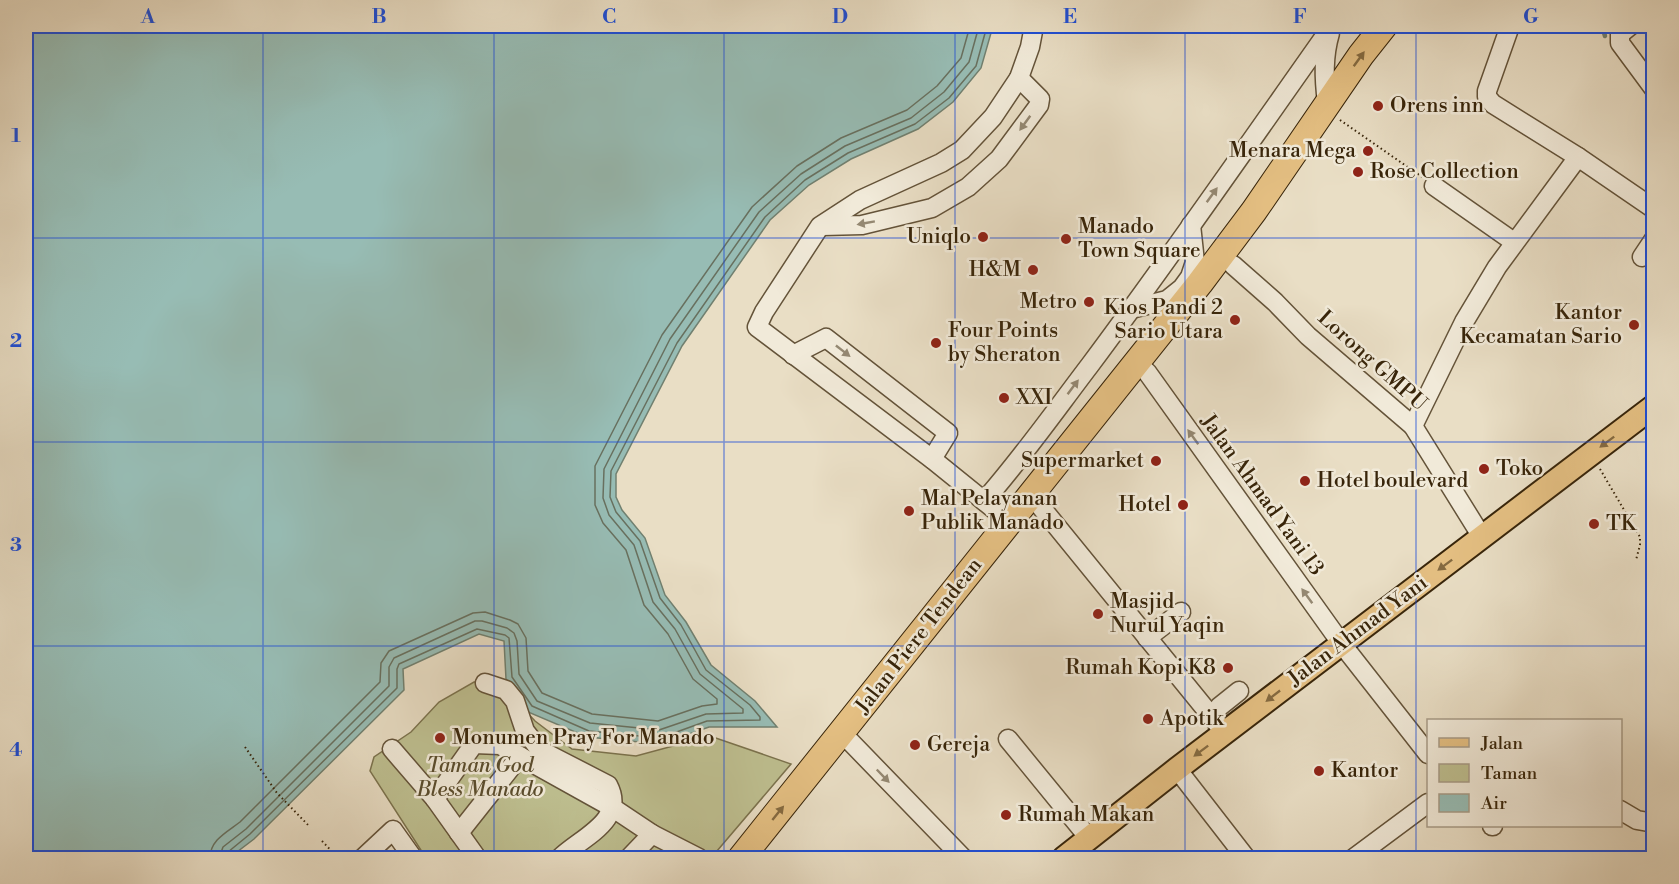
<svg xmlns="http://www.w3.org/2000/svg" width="1679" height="884" viewBox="0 0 1679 884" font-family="'Libre Bodoni',serif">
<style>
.green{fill:#bebf90;stroke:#7b724d;stroke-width:1.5}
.water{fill:#97bcb4;stroke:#718070;stroke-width:1.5}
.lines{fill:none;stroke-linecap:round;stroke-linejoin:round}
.shore{stroke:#68705f;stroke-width:1.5}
.stream{stroke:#718070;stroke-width:4.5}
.minor-casing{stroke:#645339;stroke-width:21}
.major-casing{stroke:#38250a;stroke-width:26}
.highway-casing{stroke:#38250a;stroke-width:28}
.path{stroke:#38250a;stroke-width:2;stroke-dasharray:1.5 3;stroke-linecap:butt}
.minor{stroke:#f1ead9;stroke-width:18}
.major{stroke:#e4bf82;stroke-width:22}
.highway{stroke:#e4bf82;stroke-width:26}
.oneway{fill:#856a40}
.oneway2{fill:#948872}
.grid{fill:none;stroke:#1d4ed8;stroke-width:1.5;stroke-opacity:0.55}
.poi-dot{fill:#8f2418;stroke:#f1ead9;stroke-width:2}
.labels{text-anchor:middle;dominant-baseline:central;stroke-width:5;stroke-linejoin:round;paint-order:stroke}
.poi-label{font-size:21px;fill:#38250a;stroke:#f1ead9;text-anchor:start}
.street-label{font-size:21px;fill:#38250a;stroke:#f1ead9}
.park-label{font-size:21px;font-style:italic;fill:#5a4c2c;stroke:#f1ead9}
.neatline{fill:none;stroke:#1d4ed8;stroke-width:2}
.grid-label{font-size:20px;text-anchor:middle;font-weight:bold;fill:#1d4ed8}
</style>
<rect width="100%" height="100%" fill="#e9dec5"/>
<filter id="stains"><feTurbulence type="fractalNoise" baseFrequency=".00333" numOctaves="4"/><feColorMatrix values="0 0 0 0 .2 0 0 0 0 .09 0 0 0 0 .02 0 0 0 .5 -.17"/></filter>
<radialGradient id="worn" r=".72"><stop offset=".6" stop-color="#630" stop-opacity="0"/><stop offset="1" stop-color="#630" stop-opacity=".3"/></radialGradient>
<path class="green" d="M474,682H499L535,721L572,749L636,756L710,736L791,764L711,858H426L370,771L374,757L411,732L439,702Z"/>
<path class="water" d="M26,26H993L981,68L953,102L918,129L851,159L809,185L770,220L682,346L616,474V497L622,510L645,538L665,595L686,622L711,665L755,701L777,727H709L661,744L587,737L528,712L506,679L504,641L479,634L403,669L404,690L254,839L229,858H26Z"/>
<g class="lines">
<g class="shore">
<path d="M210,858C210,840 227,832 240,822L380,682L381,663L389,651L473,613L485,612L510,620L518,624L526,638L528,671L542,693L592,714L658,721L702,706L717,704V699L693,679L668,634L644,605L626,550L603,523L595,505V466L662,335L752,207L797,166L841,138L907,110L937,86L961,58L970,26"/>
<path d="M219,858L223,847L246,829L389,686V667L394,658L475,621H482L507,628L514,633L517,641L519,674L537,701L590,723L659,730L706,714L743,713V709L700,674L675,629L653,602L634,545L609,515L603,498L604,469L670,339L759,212L801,174L845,146L911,118L944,92L969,62L979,26"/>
<path d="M226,858L228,852L250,834L397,688V669L399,664L477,629L505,635L509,638L512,677L532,706L589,731L660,738L707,721L760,720V717L750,705L706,670L681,625L660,598L640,541L616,512L610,497L611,471L677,343L765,217L805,180L848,153L915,124L949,98L976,66L987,26"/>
</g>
<path class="stream" d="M1602,26L1605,36"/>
<g class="minor-casing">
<g id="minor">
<path d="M1510,26L1487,91V97L1493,104L1578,157L1654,209"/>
<path d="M1630,26L1620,34V43L1654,89"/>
<path d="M1327,103C1324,78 1323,57 1330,33"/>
<path d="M1434,186L1514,242"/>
<path d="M822,226L862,225L932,208L968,187L999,159L1039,105L1040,99L1019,78"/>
<path d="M1642,257L1654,239"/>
<path d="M1233,265L1275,302L1308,336L1413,426L1482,537"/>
<path d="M1131,309L1167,300L1182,288L1190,277L1195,262L1191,225"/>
<path d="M793,355L826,338L948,433L932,459"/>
<path d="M1147,372L1341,643L1428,754"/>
<path d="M1413,426L1464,322L1497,267L1578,157"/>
<path d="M1032,496L1225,733"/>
<path d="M984,501C1022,458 1055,411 1090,365C1173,254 1252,139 1332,26"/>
<path d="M1010,522L932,459L757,327L764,312L820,226L860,200L941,163L962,150L993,117L1019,78L1030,47L1034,26"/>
<path d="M1147,638L1181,612"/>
<path d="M485,683L506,690L515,701L525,731L540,750L608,785C627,821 580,838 560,858"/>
<path d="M1219,707L1239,691"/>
<path d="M842,733L963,858"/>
<path d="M1008,739L1089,838"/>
<path d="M392,749L435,799L477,858"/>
<path d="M1177,769L1246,858"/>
<path d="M435,799L474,744L500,745L613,808L652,834"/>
<path d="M1620,810L1637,820L1654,823"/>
<path d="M1492,826H1493"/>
<path d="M459,833L520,756"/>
<path d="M363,858L393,830L413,858"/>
<path d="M629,858L652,834L699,858"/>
<path d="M1354,858L1428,803"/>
</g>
</g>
<g class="major-casing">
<path id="major" d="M1064,858L1177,769L1654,406"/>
</g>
<g class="highway-casing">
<path id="highway" d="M741,858L1200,283L1254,211L1361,55L1384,26"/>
</g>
<g class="path">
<path d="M1340,120L1422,177"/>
<path d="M1600,469L1640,537V545L1636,560"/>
<path d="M245,747L277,793L310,827"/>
<path d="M322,841L338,858"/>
</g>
<use href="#minor" class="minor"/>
<use href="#major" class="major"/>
<use href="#highway" class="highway"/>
</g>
<defs><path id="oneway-solid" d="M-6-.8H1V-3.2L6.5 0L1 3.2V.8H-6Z" transform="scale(1.5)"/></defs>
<g class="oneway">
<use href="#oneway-solid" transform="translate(1359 59) rotate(-54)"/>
<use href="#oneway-solid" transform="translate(1607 442) rotate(143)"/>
<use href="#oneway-solid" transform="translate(1445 565) rotate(143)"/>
<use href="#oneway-solid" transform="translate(1273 696) rotate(142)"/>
<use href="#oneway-solid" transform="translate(1201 751) rotate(143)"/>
<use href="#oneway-solid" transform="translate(778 813) rotate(-51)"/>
</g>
<g class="oneway2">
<use href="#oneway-solid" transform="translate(1025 123) rotate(126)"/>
<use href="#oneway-solid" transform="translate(1212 195) rotate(-54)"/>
<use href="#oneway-solid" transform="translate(866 223) rotate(170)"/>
<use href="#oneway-solid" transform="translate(843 351) rotate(38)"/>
<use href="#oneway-solid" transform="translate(1073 387) rotate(-53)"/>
<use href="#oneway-solid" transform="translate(1193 437) rotate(-126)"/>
<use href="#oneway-solid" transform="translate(1307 596) rotate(-126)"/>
<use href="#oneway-solid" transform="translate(883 776) rotate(46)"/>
</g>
<path class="grid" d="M263,26V858M494,26V858M724,26V858M955,26V858M1185,26V858M1416,26V858M26,238H1654M26,442H1654M26,646H1654"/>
<g class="poi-dot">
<circle cx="1378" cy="106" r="6"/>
<circle cx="1368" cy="151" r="6"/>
<circle cx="1358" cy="172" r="6"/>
<circle cx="983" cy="237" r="6"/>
<circle cx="1066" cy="239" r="6"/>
<circle cx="1033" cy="270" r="6"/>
<circle cx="1089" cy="302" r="6"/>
<circle cx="1235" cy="320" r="6"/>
<circle cx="1634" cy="325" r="6"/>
<circle cx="936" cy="343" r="6"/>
<circle cx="1004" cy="398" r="6"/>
<circle cx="1156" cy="461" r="6"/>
<circle cx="1484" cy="469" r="6"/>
<circle cx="1305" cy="481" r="6"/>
<circle cx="1183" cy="505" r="6"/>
<circle cx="909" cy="511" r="6"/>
<circle cx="1594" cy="524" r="6"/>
<circle cx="1098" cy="614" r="6"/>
<circle cx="1228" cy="668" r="6"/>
<circle cx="1148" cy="719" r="6"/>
<circle cx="440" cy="738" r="6"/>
<circle cx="915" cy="745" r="6"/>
<circle cx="1319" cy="771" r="6"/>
<circle cx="1006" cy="815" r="6"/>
</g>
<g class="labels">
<g class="poi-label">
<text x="1390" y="106">Orens inn</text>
<text x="1356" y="151" text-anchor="end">Menara Mega</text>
<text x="1370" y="172">Rose Collection</text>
<text x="1078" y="227">Manado<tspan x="1078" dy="24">Town Square</tspan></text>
<text x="971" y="237" text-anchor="end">Uniqlo</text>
<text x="1021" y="270" text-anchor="end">H&amp;M</text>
<text x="1077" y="302" text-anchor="end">Metro</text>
<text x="1223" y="308" text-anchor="end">Kios Pandi 2<tspan x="1223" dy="24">Sario Utara</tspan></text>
<text x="1622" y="313" text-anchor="end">Kantor<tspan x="1622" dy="24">Kecamatan Sario</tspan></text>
<text x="948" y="331">Four Points<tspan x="948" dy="24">by Sheraton</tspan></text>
<text x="1016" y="398">XXI</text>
<text x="1144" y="461" text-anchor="end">Supermarket</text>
<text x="1496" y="469">Toko</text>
<text x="1317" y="481">Hotel boulevard</text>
<text x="921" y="499">Mal Pelayanan<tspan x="921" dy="24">Publik Manado</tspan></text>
<text x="1171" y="505" text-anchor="end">Hotel</text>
<text x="1606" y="524">TK</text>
<text x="1110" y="602">Masjid<tspan x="1110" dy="24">Nurul Yaqin</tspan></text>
<text x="1216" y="668" text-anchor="end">Rumah Kopi K8</text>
<text x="1160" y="719">Apotik</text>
<text x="452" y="738">Monumen Pray For Manado</text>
<text x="927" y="745">Gereja</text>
<text x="1331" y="771">Kantor</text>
<text x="1018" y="815">Rumah Makan</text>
</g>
<g class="street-label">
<text transform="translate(1372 361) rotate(42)">Lorong GMPU</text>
<text transform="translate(1262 495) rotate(54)">Jalan Ahmad Yani 13</text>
<text transform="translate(1358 631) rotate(-37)">Jalan Ahmad Yani</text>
<text transform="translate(919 636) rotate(-52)">Jalan Piere Tendean</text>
</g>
<g class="park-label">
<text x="480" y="766">Taman God<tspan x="480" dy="24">Bless Manado</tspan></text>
</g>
</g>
<rect width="1679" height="884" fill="none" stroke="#e9dec5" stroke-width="66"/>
<rect x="1427" y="719" width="195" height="108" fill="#f1ead9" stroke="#a79b86" stroke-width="1.5"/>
<rect x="1439" y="738" width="30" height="9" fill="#e4bf82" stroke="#a79b86" stroke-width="1.5"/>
<text x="1481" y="749" font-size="18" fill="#38250a">Jalan</text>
<rect x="1439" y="764" width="30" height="18" fill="#bebf90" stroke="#a79b86" stroke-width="1.5"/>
<text x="1481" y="779" font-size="18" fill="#38250a">Taman</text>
<rect x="1439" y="794" width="30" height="18" fill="#97bcb4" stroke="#a79b86" stroke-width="1.5"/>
<text x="1481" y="809" font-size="18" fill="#38250a">Air</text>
<rect x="33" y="33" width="1613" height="818" class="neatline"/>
<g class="grid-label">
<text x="148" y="23">A</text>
<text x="379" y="23">B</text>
<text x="609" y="23">C</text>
<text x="840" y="23">D</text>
<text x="1070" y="23">E</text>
<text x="1300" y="23">F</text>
<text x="1531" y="23">G</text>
<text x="16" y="142">1</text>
<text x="16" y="347">2</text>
<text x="16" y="551">3</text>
<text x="16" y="756">4</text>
</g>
<rect width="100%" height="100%" filter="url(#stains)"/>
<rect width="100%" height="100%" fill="url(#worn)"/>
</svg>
